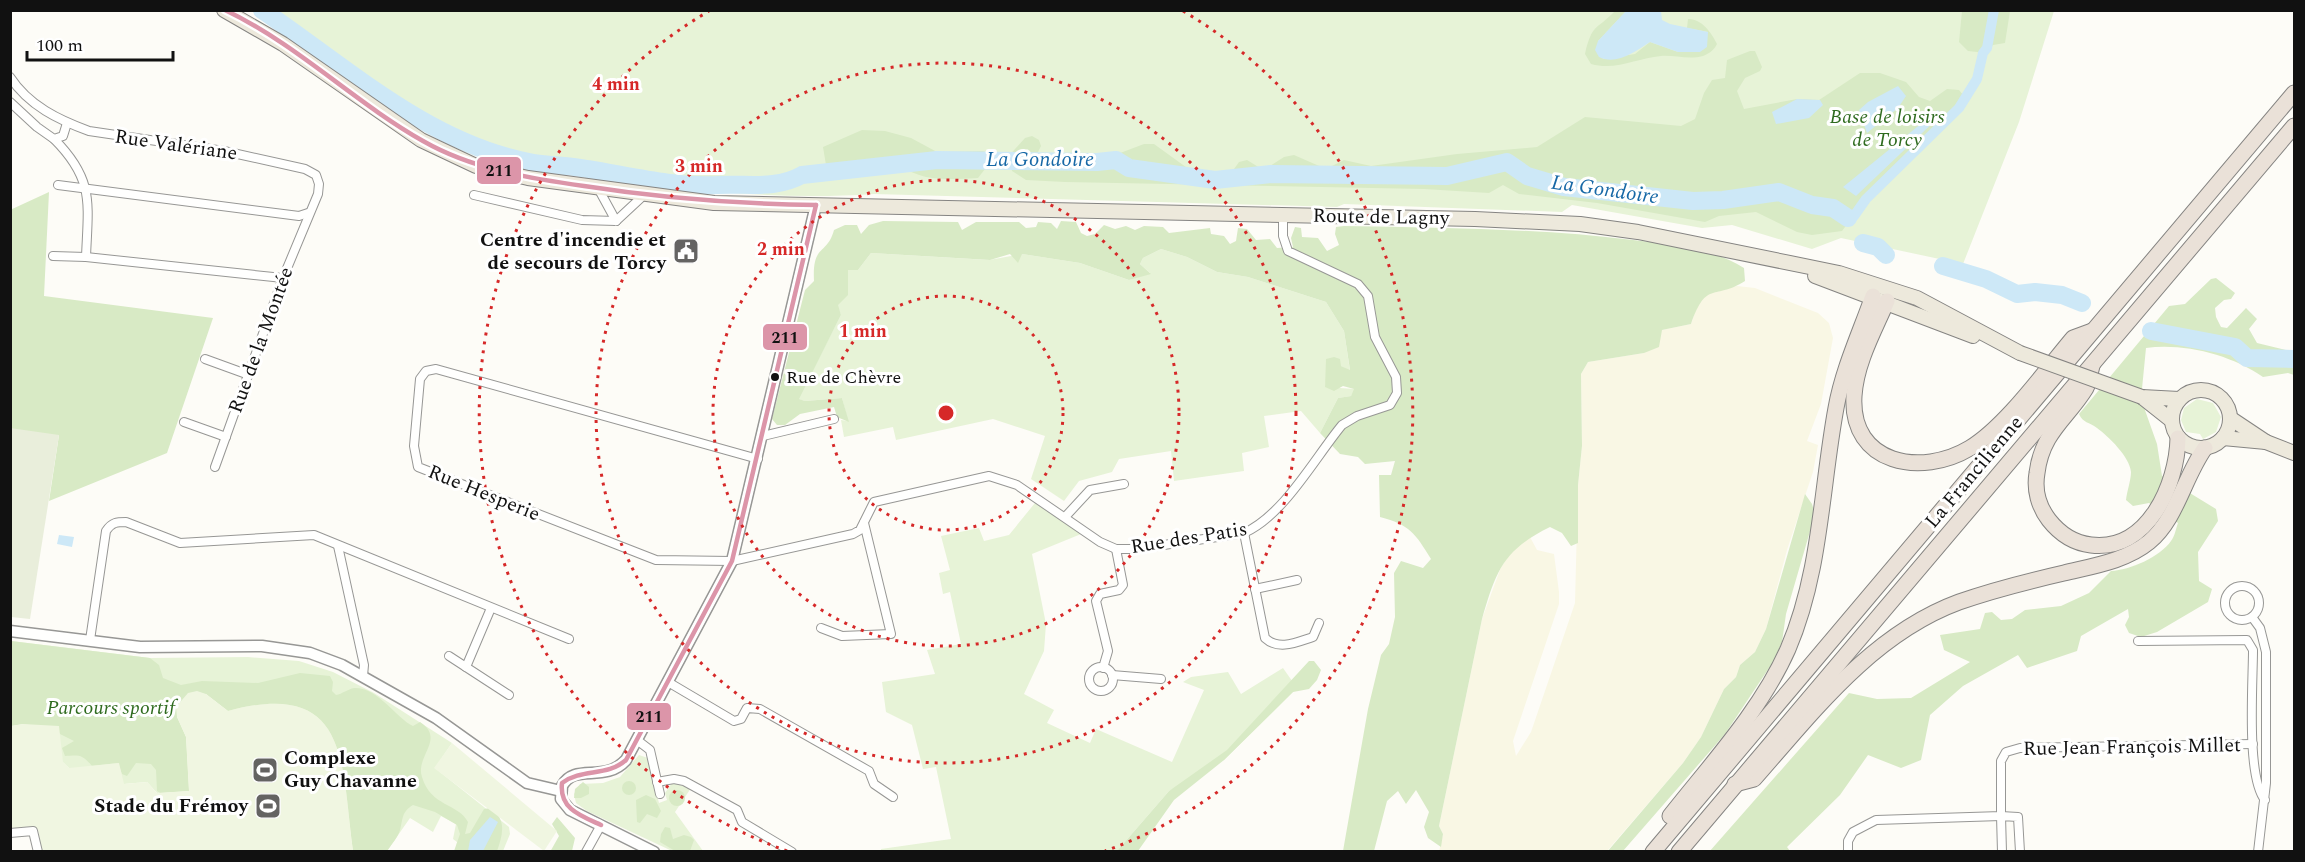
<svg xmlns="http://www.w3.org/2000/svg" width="2305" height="862" viewBox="0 0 2305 862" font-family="Spectral,serif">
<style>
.farmland{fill:#f9f7e4}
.green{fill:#e7f3d7}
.forest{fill:#d8eac5}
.cemetery{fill:#e9eedb}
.pitch{fill:#f0f6e1}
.water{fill:#cde8f7}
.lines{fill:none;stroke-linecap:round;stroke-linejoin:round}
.canal{stroke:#cde8f7;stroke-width:10}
.river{stroke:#cde8f7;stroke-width:18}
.minor-casing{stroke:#979795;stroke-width:10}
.tertiary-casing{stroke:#979795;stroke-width:13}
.primary-casing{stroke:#858482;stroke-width:16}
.motorway-casing{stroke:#858482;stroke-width:17}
.minor{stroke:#fffffe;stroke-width:8}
.tertiary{stroke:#fffffe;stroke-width:10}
.primary{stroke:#ede9dc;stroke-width:14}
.motorway{stroke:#eae1d8;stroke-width:15}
.primary-bridge-casing{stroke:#858482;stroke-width:16;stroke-linecap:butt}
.primary-bridge{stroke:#ede9dc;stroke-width:14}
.bus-1-casing{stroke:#fff;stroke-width:9}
.bus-1{stroke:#dc95a9;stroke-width:4.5}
.ring{fill:none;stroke:#d62828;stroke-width:3;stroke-dasharray:3 6}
.bus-dot{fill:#111;stroke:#fff;stroke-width:2}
.labels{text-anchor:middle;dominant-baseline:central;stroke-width:6;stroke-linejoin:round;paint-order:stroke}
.bus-label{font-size:18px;fill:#111;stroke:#fff;text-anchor:start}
.park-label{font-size:20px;font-style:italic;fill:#2f6b1f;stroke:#fff}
.street-label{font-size:20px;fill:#111;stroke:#fff}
.poi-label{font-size:20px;font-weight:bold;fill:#111;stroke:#fff;text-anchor:end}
.water-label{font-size:21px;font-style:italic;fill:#1768a6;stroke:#fff}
.centre{fill:#d62828;stroke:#fff;stroke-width:3}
.ring-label{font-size:18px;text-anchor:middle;font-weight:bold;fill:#d62828;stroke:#fff;stroke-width:6;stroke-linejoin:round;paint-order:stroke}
.line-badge{stroke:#fff;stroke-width:2}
.pale-badge-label{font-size:16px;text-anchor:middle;font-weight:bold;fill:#111}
</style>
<rect width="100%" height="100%" fill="#fdfcf7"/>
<path class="farmland" d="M1737,286L1755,288L1818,313L1829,323L1833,338L1821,404L1807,441L1818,445L1813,472L1787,550L1766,629L1755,652L1740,665L1736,677L1724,689L1701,737L1683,763L1607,851L1439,852L1443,834L1439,826L1482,619L1501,567L1514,549L1530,537L1537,550L1554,554L1559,592V604L1513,741L1516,756L1531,732L1575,603L1578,485L1582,446L1581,374L1588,362L1644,353L1662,330L1691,324L1698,303L1708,292Z"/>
<g class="green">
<path d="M251,11H2054L2019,122L1963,264L1841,238L1812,249L1732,225L1702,228L1572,205L1562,212L1344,204L1337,207L874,194C772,201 671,189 570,173C534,168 497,166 463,151L331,59Z"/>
<path d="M1161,249L1187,257L1217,272L1248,277L1326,302L1344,331L1350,371L1341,366L1327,374L1325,387L1355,389L1351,396L1338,398L1320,433L1301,411L1264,416L1269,447L1242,453L1244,471L1174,481L1171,451L1119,459L1112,472L1079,481L1064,501L1031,479L1045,436L993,419L896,440L893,427L844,437L841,420L848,421L842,398L805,401L798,399L841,315L837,305L848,282V270H858L871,253L989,260L1022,254L1080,263L1129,280L1150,273L1140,264L1143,258Z"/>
<path d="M2197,399L2213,403L2221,417L2216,432L2203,439L2200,434L2186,432L2181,420L2184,408Z"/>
<path d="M1039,498L1086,532L1032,554L1046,624L1044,651L1024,694L1054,710L1047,723L1090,743L1096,729L1172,762L1204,690L1183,682L1191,677L1228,672L1241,694L1283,668L1297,688L1224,760L1169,791L1117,851L881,852V849L951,839L936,767L923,769L912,725L886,712L882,682L935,674L927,650L961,644L950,592L943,594L939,573L950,570L941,536L979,528L984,541L1009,535Z"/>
<path d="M11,641L150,658L248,657L299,661L333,672L374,693L452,743L435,768L509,827L510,834L503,851H456L457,842L453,839L456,824L441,816L433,832L410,818L387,851H353L339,749L228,711L206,694L177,717L186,737L189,791L157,793L147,782L124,784L69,768L23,724L11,726Z"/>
<path d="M639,755L648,758L659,803L667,800L665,793L672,783L691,788L675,812L703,851H672L587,811L576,803L574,794L580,784L603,783L620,777Z"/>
</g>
<g class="forest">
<path d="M1615,11H1626L1598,41L1603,59L1635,54L1650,42L1678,52L1708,32L1687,28L1688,19C1701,18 1712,33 1717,44C1713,51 1710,53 1703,56C1689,60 1674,55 1661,56C1637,58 1616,71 1591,64L1585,54C1592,23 1597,30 1615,11Z"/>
<path d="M1962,11H2010L2005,43L1993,45L1986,53L1968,51L1959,42Z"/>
<path d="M1750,51H1755L1762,67L1760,71L1745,78L1737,91L1744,109L1797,99L1819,100L1860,73H1880L1906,82L1919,97L1930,101L1947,89L1959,90L1964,96L1959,108L1866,199L1842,231L1812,235L1797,232L1756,212L1719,216L1705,222L1597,203L1519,194L1503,185L1489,193L1424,189L1065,182L1026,180L1012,171L1010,161L1005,160L1025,138L1032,136L1039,140L1041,146L1036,156L1037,159L1051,163L1061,158L1099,161L1144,144H1154L1190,170L1214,176H1229L1239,162L1247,160L1260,168H1267L1284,157L1294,155L1326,169L1344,160L1371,166L1457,154L1537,147L1585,117L1681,126L1695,119L1704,93L1712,80L1725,78L1727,60Z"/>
<path d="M862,130L885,131L911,138L937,152L983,151L990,154L992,160L978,178C961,179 944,180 926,177C915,174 901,167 890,166C862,166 862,186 827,171L823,147Z"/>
<path d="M49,192L44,296L213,318L167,453L49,501L59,435L11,440L10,210Z"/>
<path d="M883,221L958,222L962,230L976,222H1019L1026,228L1036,227L1038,222L1051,223L1057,229L1061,221L1076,222L1081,233L1087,236L1095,234L1104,225L1115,229L1126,226L1135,230L1144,226L1163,227L1169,233L1210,228L1211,234L1224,236L1230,244L1236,241L1238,228L1247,229L1256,240L1270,239L1277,248L1293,247L1291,238L1295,227L1301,228L1302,237L1318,238L1327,251L1339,245L1335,234L1336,227L1344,226C1441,228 1537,228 1633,240C1670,244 1712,248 1744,268L1745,281C1714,301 1707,279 1691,324L1662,330L1659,347L1644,353L1588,362L1581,374L1582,446L1578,485V543L1571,546L1562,533L1550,527C1503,550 1496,571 1482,619L1439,826L1443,834L1441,847L1428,838L1424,827L1429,812L1416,790L1406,804L1398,791L1387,801L1374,851H1343L1368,709L1381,655L1389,644L1395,617L1394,573L1401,561L1423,568L1431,559C1415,533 1410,525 1380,517L1379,475H1391L1395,461L1365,464L1358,457L1340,454L1320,433L1338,398L1351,396L1354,389L1343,386L1334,391L1325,387L1326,359L1334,357L1340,359L1341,366L1350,370L1344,331L1326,302L1248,277L1217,272L1187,257L1161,249L1143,258L1140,264L1151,274L1129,280L1080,263L1022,254L1018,263L1010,254L990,260L871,253L858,270H848V295L838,305L841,315L799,399L805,401L842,398L849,422L837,417L834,407L800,414L785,425H777L772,419L805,290L814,281C812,243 827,256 834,230L845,225H857L861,234L869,225Z"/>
<path d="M2216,278L2235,293L2231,299L2224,300L2215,308L2216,317L2221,327L2227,328L2246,308L2257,319L2249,329L2257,343L2294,352V375L2288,373L2263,377C2231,355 2185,343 2146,348L2141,399L2157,444L2162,476L2216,509L2218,521L2198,552L2199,581L2212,589L2208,602L2157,632L2141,637L2129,633L2125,625L2129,617L2128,609L2081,636L2077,651L2027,668L2018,655L1963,686L1930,715L1921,760L1901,768L1868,755L1840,795L1787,847L1790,851L1709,852L1849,693L1877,699L1911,698L1970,662L1944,650L1940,635L1980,629L1985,613L1992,612L2001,620L2012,619L2025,610L2061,606L2089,593L2111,571C2130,570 2160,557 2171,541C2175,536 2176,528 2178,523L2149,503L2133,506L2126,500C2127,491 2131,480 2131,472C2130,457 2108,436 2097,428C2089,422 2083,423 2079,414L2169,306L2185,304L2211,279Z"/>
<path d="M1805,494L1812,504L1815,514L1786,614L1782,642L1773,662L1725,734L1623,851L1607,852L1683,763L1701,737L1724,689L1736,677L1740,665L1755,652L1766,629Z"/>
<path d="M11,641L150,658L159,665L163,678L181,685L202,681L258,683L300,673L330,676L333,682L332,691L336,695C342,694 348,689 354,688C378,687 396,718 413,726L420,722C446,739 415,756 422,777C431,807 458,803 468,822L465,834L470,833L484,809L490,808C507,819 503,834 497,851H454L460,834L457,825L435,812L413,805C401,812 403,820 400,830C398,837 391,845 387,851H353C341,763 350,678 228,711L206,694L177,717L186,737L189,791L160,793L157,791L156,770L151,764L136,763L127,776L122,774L118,763L92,766C82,754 79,755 65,756L62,748L74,741L60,734L56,729L23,724L11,726Z"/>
<path d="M1309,661H1314L1321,670L1317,680L1309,689L1293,692L1224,760L1174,800L1138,851H1117L1169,791L1227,750Z"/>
<circle cx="629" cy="788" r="7"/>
<path d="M583,782L589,787V794L581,798H574L575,789Z"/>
<circle cx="677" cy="798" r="8"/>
<path d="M646,795L655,799L661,811L657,818L647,814L640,823L637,822L636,800Z"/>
<path d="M557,817L575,838L572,851L550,852L559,836L552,824Z"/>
<path d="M665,827L670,828L673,839L684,835L691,837L694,840L690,851H675L660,842L661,834Z"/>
</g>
<path class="cemetery" d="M10,428L59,435L30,619L11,617Z"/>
<g class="pitch">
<path d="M197,691L206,694L228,711C350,678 341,763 353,851H41L38,829L11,832V726L23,724L59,726L63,762L69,768L119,763L124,784L147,782L157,793L189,791L186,737L177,717L176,707L188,693Z"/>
<path d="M452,743L557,831L544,851L434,768Z"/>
</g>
<g class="water">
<path d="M1626,11H1661L1662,20L1670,24L1708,32L1707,47L1700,52H1678L1650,42C1636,51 1616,66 1599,57L1595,50L1598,41Z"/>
<path d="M1898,86L1906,96L1898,108L1867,133L1859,110L1868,102Z"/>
<path d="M1797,99L1820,100L1823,105L1809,118L1776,124L1772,112Z"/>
<path d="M1938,110L1941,115L1856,196L1843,187Z"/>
<path d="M59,535L74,537L72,547L57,544Z"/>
<path d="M490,817L498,822L483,851H468L470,840Z"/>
</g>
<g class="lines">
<path class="canal" d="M1848,218L1854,216L1866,199L1959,108L1977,79L1983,53L1987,48L1994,10"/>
<g class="river">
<path d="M262,10C345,66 428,143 529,162C548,166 568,165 587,169C631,176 672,187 717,185C747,183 775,190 802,175L937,160L1097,162L1116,160L1129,168L1215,180L1271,174L1447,176L1507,162L1527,176L1564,187L1693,201L1723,200L1779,192L1812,205L1833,208L1848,218"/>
<path d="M1863,243L1878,247L1886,255"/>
<path d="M1943,266L1986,279L2017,294L2035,292L2062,295L2082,303"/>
<path d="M2151,331L2235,347L2247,358L2294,359"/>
</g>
<g class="minor-casing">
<g id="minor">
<path d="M10,77C29,106 59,120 89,131L224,151L305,169L316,175L319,184L318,194L283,278L215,467"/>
<path d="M10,102L37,127L54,139L63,136L67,123"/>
<path d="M54,139C95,180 88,204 86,257"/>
<path d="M58,185L299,216L308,213"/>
<path d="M598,188L616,221"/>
<path d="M474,195L582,220L616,221"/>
<path d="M616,221L644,195"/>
<path d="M53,256L86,257L283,278"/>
<path d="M205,359L249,375"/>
<path d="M184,422L226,437"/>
<path d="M763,436L834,419"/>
<path d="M758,459L436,369L426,371L420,379L414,446L418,467L656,560L732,561L853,534L860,530L874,502L989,476L1017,485L1100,542L1116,549H1137L1244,533C1284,515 1314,459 1342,425L1357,416L1390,405L1397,393L1396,377L1375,337L1368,296L1358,284L1288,251L1283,236V215"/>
<path d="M1065,517L1090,490L1124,484"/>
<path d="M1244,533L1265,638C1279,651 1297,642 1313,637L1319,623"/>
<path d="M338,546L364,665L363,676"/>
<circle cx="2242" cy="603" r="17"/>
<path d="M1255,589L1297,580"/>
<path d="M2252,617L2260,628L2266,652V783L2258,852"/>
<path d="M821,628L842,636L891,634L864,523"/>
<path d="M90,640L106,531C112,522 117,522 126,522L180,543L314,535L569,639"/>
<path d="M2138,641L2247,640L2253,650C2253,683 2246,777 2265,800"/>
<path d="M449,656L509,695"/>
<path d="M466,667L491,608"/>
<circle cx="1101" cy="679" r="12"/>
<path d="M1103,668L1108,651L1096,601L1100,594L1119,590L1123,585L1116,549"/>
<path d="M1112,675L1161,679"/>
<path d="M668,682L734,721L741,719L747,708L760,709L869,771L874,784L893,797"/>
<path d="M637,740L650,750L660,794"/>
<path d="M657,782L674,779L684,781L737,810L742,822L792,852"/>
<path d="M10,833L33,831L38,852"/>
<path d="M586,852L601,825"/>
<path d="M1848,852V841L1853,832L1876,820L2001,816V761L2006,752L2020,748L2253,744"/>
<path d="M2002,852L2001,816L2018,817L2020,852"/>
</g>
</g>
<g class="tertiary-casing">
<g id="tertiary">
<path d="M10,631L140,647L262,646L310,653L342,665L436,718L527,783L561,791"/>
<path d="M654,852L570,810L561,799L562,786C575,762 604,784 626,760L732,561L816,205"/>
</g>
</g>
<g class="primary-casing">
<g id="primary">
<path d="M224,10L283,44L421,140L476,166L528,178L714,203L1475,219L1580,224L1638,232L1839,273L1917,298L2020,353"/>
<path d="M1815,276L1973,336"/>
<circle cx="2201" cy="419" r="29"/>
<path d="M2142,397L2179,399"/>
<path d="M2142,397L2171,420"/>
<path d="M2230,418L2266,442L2294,453"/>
<path d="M2223,438L2266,442"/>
</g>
</g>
<g class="motorway-casing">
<g id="motorway">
<path d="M1887,301C1874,331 1856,363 1854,396C1850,465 1922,477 1970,448C2006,426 2045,371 2073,338L2092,331"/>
<path d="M2092,366C2090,373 2089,382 2086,388C2067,419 2042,432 2037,473C2034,490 2039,507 2049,520C2060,534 2074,543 2091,545C2148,552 2177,484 2178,438"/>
<path d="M1735,784L1754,779C1813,712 1872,634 1959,602C1993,590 2029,581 2064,573C2093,566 2126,561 2149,542C2177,519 2184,477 2205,448"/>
<path d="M1670,816C1711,764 1761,710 1788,649C1821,572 1821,489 1836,408C1843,369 1860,333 1873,296"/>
<path d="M1653,852L2294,93"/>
<path d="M1679,852L2294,126"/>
</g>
</g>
<use href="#minor" class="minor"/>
<use href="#tertiary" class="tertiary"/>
<use href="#primary" class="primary"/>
<use href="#motorway" class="motorway"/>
<g class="primary-bridge-casing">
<path id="primary-bridge" d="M2020,353L2142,397"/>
</g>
<use href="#primary-bridge" class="primary-bridge"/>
<g class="bus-1-casing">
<g id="bus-1">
<path d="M225,10C298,45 354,102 423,141C472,169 528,178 584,186C661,198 738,204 816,205"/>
<path d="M601,825C581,816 559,809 562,783C582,768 607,777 626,760L732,561L816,205"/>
</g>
</g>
<use href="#bus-1" class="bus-1"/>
</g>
<g class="ring">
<circle cx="946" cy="413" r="117"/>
<circle cx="946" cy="413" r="233"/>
<circle cx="946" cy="413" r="350"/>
<path d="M787 851A466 466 0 0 1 709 11M1183 11A466 466 0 0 1 1105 851"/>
</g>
<defs>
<g id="civic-square" transform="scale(1.35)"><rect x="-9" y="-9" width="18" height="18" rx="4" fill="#646362" stroke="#fff"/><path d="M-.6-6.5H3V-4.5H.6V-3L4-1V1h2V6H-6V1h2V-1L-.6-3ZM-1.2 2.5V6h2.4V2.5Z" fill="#fff"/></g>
<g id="stadium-square" transform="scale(1.35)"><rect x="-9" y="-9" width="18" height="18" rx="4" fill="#646362" stroke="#fff"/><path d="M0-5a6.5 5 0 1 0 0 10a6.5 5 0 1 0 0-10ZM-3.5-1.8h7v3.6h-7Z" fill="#fff"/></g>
</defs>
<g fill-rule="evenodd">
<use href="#civic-square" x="686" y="251"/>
<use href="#stadium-square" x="265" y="770"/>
<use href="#stadium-square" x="268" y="806"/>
</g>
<circle class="bus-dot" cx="775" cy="377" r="5"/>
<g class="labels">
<g class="bus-label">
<text x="786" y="377">Rue de Chèvre</text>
</g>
<g class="park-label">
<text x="1887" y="117">Base de loisirs<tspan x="1887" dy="23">de Torcy</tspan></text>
<text x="111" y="708">Parcours sportif</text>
</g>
<g class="street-label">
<text transform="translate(176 145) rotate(8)">Rue Valériane</text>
<text transform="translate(1381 217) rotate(1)">Route de Lagny</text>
<text transform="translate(261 340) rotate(-70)">Rue de la Montée</text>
<text transform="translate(1974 472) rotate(-50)">La Francilienne</text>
<text transform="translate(484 493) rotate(22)">Rue Hesperie</text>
<text transform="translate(1189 538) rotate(-9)">Rue des Patis</text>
<text transform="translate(2132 747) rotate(-1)">Rue Jean François Millet</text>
</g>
<g class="poi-label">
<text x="666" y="240">Centre d'incendie et<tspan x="666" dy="23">de secours de Torcy</tspan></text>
<text x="284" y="758" text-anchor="start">Complexe<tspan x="284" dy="23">Guy Chavanne</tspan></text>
<text x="248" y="806">Stade du Frémoy</text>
</g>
<g class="water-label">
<text x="1040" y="160">La Gondoire</text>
<text transform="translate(1605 190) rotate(8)">La Gondoire</text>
</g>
</g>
<circle cx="946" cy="413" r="9" class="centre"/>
<g class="ring-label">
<text x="616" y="90">4 min</text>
<text x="699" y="172">3 min</text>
<text x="781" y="255">2 min</text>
<text x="863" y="337">1 min</text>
</g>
<g class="line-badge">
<rect x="476" y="156" width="46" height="29" rx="6" fill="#dc95a9"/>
<rect x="762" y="323" width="46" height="28" rx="6" fill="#dc95a9"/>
<rect x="626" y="702" width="46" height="29" rx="6" fill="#dc95a9"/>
</g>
<g class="pale-badge-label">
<text x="499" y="176">211</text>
<text x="785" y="343">211</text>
<text x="649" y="722">211</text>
</g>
<rect width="2305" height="862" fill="none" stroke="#111111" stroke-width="24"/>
<path d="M27 51v9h146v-9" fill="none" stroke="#111111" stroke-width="3"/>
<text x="36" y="51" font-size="18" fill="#111111" stroke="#ffffff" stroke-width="4.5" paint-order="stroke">100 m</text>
</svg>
